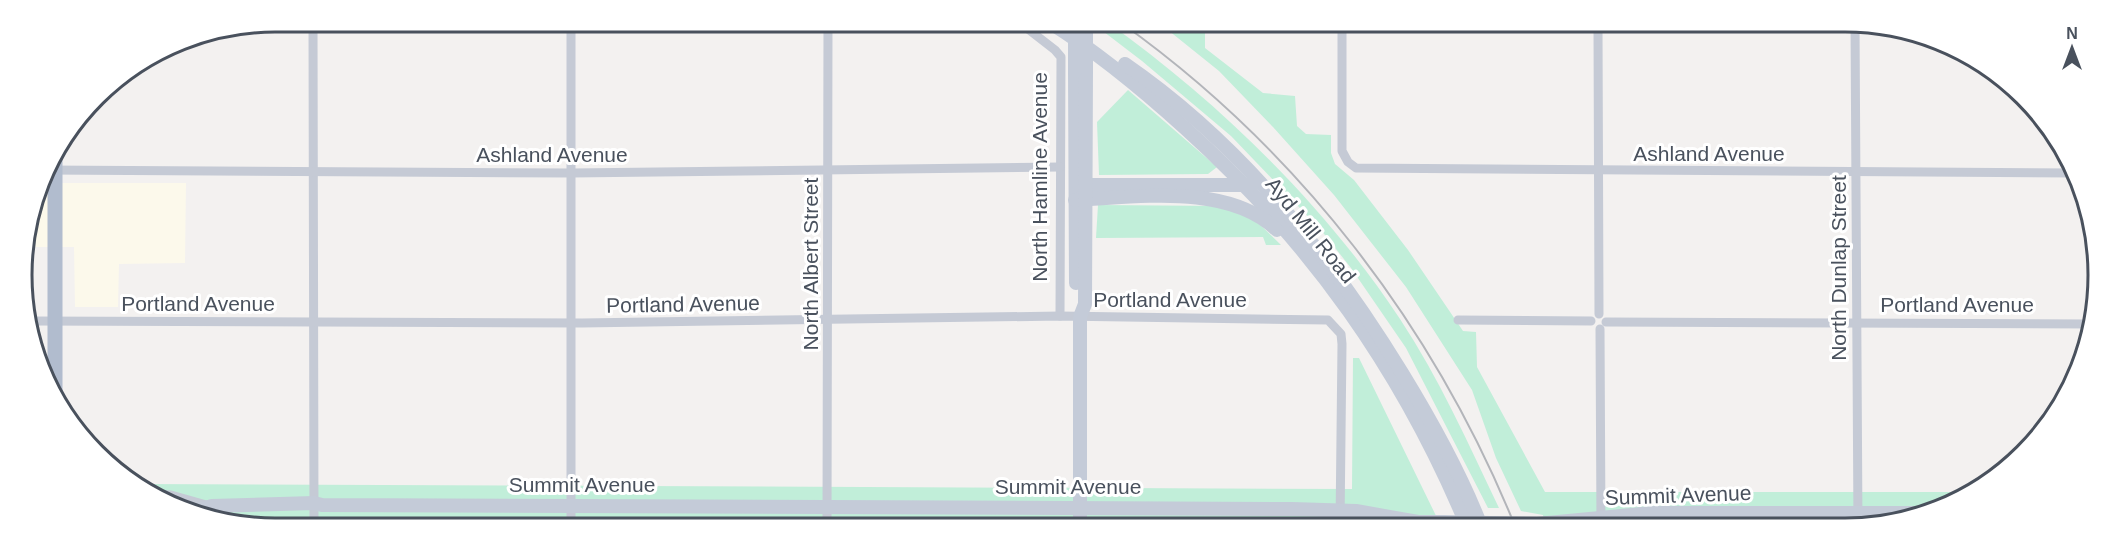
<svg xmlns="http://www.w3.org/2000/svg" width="2120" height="549" viewBox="0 0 2120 549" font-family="Helvetica,sans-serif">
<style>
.commercial{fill:#fcf9eb}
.green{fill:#c1eed9}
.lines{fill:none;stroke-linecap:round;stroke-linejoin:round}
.street{stroke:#c5cad5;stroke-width:9}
.secondary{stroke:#c4cbd8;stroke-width:14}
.primary{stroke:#b1bcce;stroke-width:15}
.rail{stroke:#b3b5ba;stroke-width:2}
.secondary-bridge{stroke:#c4cbd8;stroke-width:14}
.labels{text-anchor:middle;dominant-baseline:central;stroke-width:6;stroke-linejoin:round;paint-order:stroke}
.street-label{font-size:21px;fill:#49515d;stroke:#fff}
.rim{fill:none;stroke:#49515d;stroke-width:3}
</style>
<rect width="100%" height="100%" fill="#f3f1f0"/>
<path class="commercial" d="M42,183H186L185,263L119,264L118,307H75L74,247H24Z"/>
<g class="green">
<path d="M1091,22H1107C1219,102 1324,204 1400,319C1439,378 1469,445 1499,508H1488L1406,348L1351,268L1321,230L1231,136L1142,61Z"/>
<path d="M1158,22C1179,22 1186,27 1205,30V48L1263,93L1295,96L1297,126L1306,134L1331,135V153L1335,164L1354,180L1408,250L1463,331L1476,332L1477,367L1545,492H1971L1957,502L1878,526H1545L1543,515L1521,511L1496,458L1472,390L1406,287L1334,195L1273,127L1219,71Z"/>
<path d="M1128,90L1217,167L1208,174L1099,175L1097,122Z"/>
<path d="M1098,205L1223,206L1248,213L1281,245H1266L1263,237L1096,238Z"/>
<path d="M2090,208L2097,308L2090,330Z"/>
<path d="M1353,358H1359L1441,526H241L148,494L136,484L1352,489Z"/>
</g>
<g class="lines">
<g class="street">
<path d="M313,21L314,526"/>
<path d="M1019,22L1055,50L1061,57L1060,316"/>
<path d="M1342,22V151L1348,162L1356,168L2073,173"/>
<path d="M1590,23L1598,28L1605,23"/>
<path d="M1855,23L1858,526"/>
<path d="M260,24L655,22"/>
<path d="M1598,28L1599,314"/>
<path d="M45,170L572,173L1060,167"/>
<path d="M1458,320L1591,321"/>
<path d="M30,321L582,323L1060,316L1328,320L1341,334L1342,344L1340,526"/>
<path d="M1606,322L2092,324"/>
<path d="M1600,329L1601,526"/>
<path d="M148,494L171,495L210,506"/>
<path d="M571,526V21"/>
<path d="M827,526L828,22"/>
</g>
<g class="secondary">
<path d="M1049,22C1099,53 1142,89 1185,128C1311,242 1402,370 1467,526"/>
<path d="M1125,64C1240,143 1330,255 1402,373C1432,422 1460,472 1481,526"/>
<path d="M1075,71L1076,283"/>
<path d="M1079,185H1252"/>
<path d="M1075,200C1139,197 1228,183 1277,230"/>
<path d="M197,511L212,506L314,503L322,505L1292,509L1356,511L1418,522H1443"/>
<path d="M1537,524L1652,513H1922"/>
<path d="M1080,526V317L1085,304L1086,70"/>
</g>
<path class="primary" d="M55,152V395"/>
<path class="rail" d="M1120,22C1297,148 1433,324 1515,526"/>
<g class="secondary-bridge">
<path d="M1086,70V22"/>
<path d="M1075,71V22"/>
<path d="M1443,522L1537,524"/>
</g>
</g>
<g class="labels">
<g class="street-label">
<text x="1709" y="153">Ashland Avenue</text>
<text x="552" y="154">Ashland Avenue</text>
<text transform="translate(1039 177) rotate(-90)">North Hamline Avenue</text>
<text transform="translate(1311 230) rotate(51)">Ayd Mill Road</text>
<text transform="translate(810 264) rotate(-90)">North Albert Street</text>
<text transform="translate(1838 268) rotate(-90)">North Dunlap Street</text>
<text x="1170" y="299">Portland Avenue</text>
<text x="198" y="303">Portland Avenue</text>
<text transform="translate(683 304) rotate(-1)">Portland Avenue</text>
<text x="1957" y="304">Portland Avenue</text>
<text x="582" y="484">Summit Avenue</text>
<text x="1068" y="486">Summit Avenue</text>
<text transform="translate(1678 495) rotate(-2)">Summit Avenue</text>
</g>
</g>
<path d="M0 0H2120V549H0ZM275 32H1845A243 243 0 0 1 2088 275V275A243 243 0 0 1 1845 518H275A243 243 0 0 1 32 275V275A243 243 0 0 1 275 32Z" fill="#fff" fill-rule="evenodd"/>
<path class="rim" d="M275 32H1845A243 243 0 0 1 2088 275V275A243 243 0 0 1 1845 518H275A243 243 0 0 1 32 275V275A243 243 0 0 1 275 32Z"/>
<g transform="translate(2072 48)" stroke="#ffffff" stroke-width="4.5" paint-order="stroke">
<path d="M0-4.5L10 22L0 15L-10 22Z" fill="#49515d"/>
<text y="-9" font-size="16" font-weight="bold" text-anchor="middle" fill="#49515d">N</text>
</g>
</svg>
